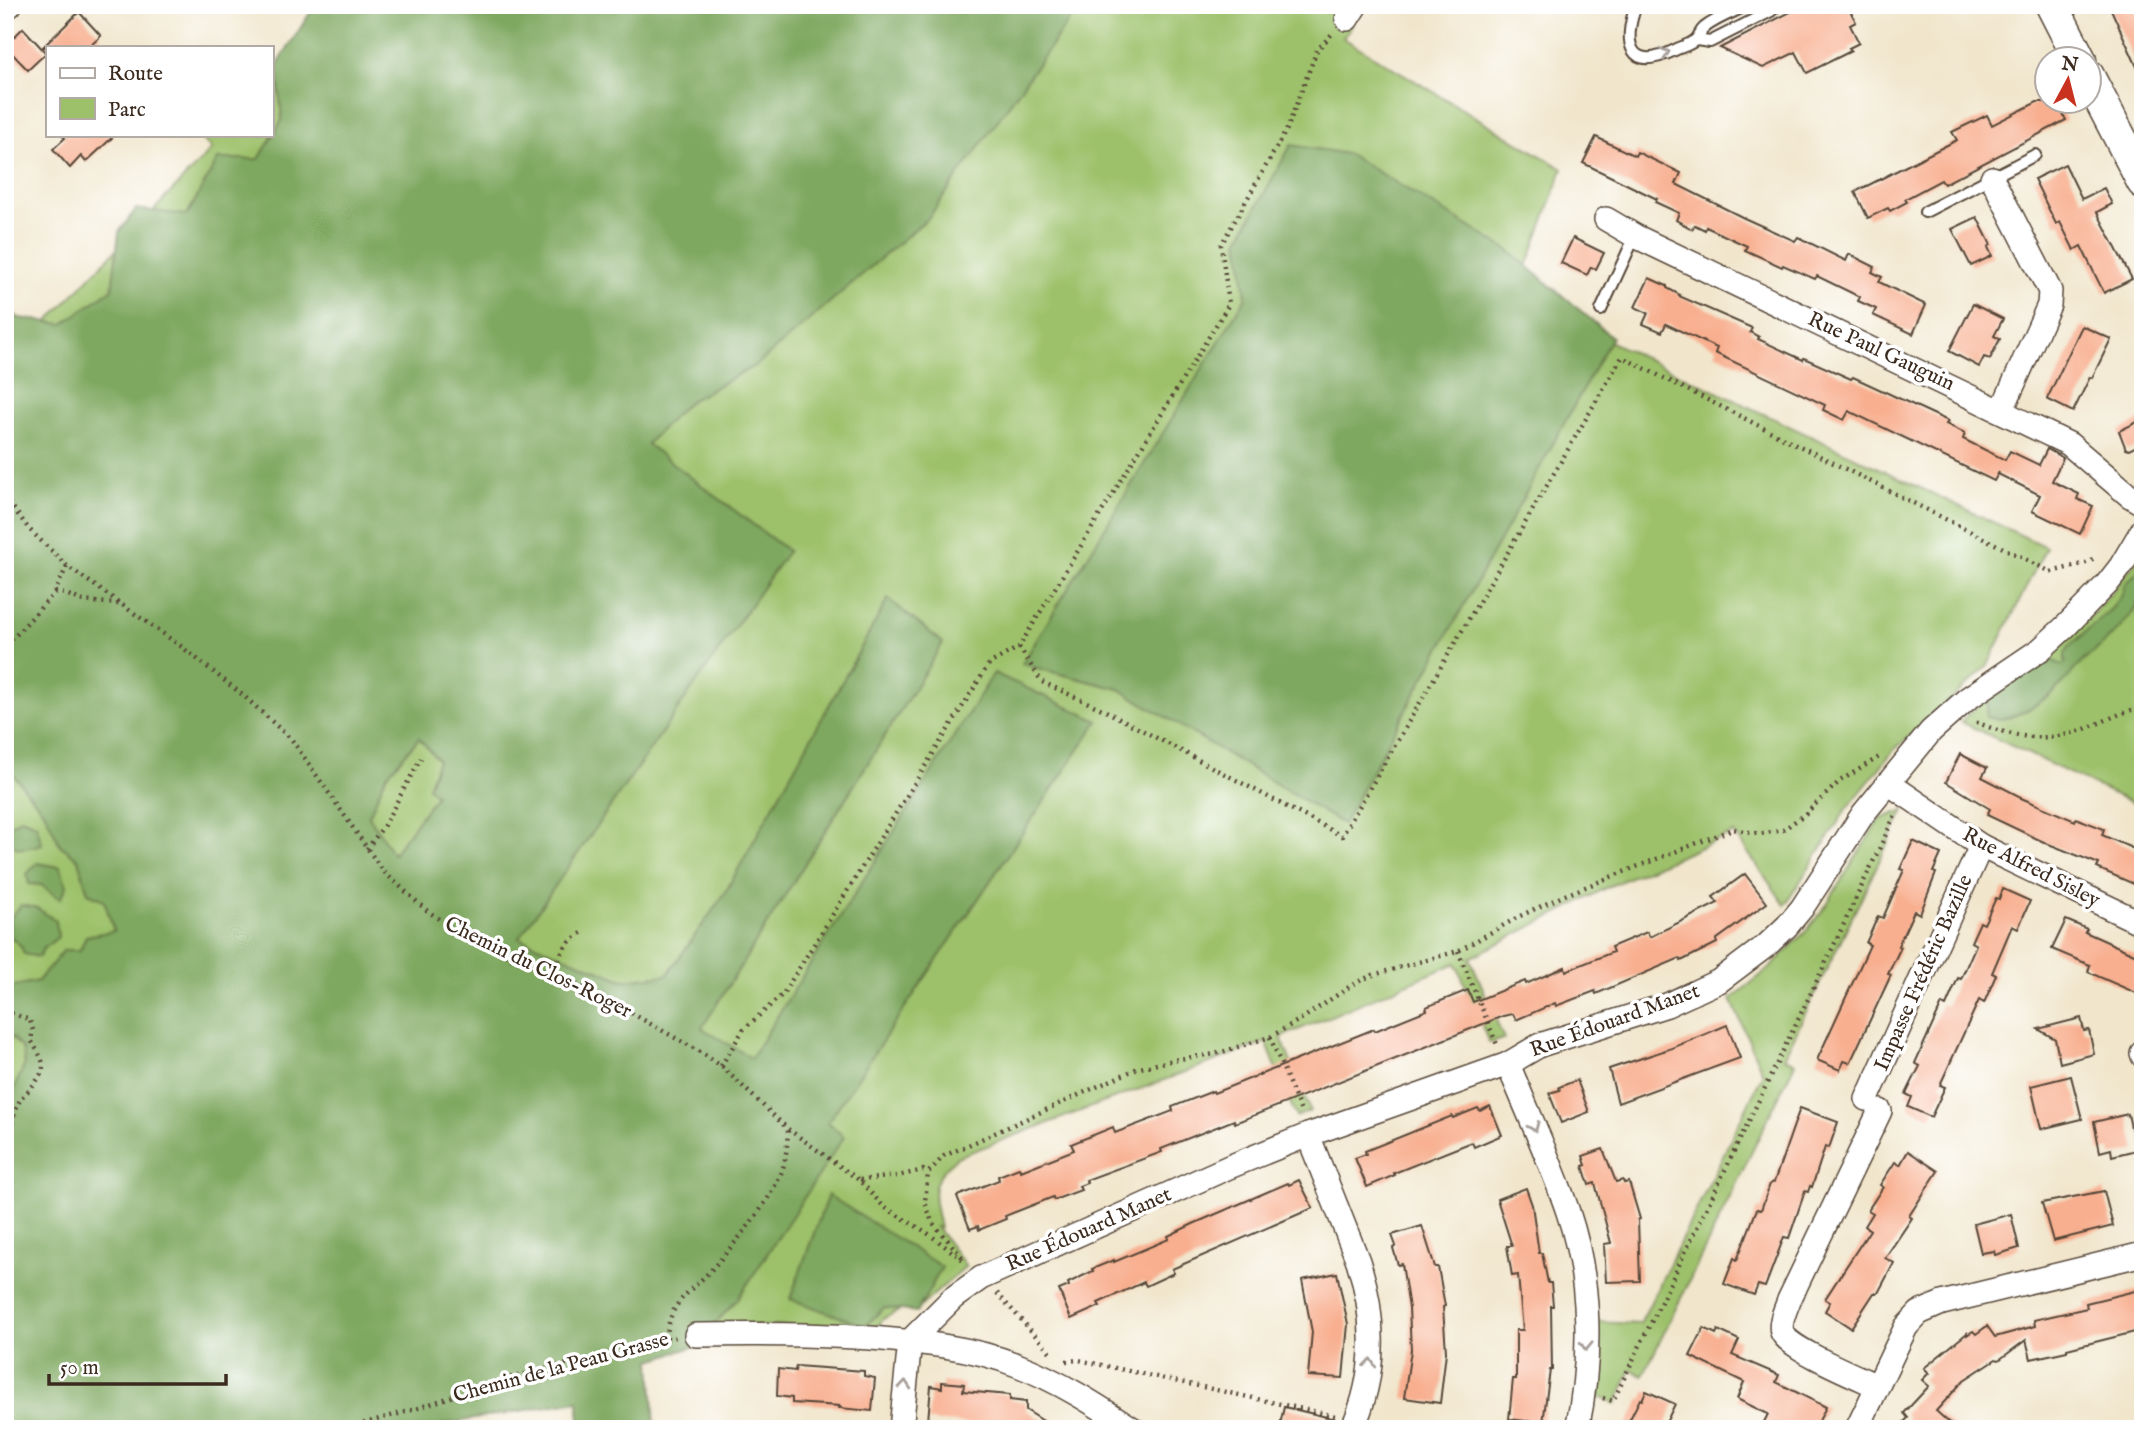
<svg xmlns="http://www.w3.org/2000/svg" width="2148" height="1434" viewBox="0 0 2148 1434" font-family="'IM FELL English',serif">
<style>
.green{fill:#9dc16b;stroke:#6c7644;stroke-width:2}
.forest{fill:#7ea75f;stroke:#5c683e;stroke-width:2;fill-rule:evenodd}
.building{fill:#f8af8f}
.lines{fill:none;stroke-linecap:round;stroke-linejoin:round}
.service-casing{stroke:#564638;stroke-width:14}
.minor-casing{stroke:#564638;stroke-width:26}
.secondary-casing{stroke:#564638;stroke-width:35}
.path{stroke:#564638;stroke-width:4.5;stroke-dasharray:2 5;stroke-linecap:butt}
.service{stroke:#fff;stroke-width:10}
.minor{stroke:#fff;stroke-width:23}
.secondary{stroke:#fff;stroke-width:32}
.oneway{stroke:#a79f9a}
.labels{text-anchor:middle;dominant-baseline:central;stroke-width:7;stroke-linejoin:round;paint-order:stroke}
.street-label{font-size:21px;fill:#3b2a1e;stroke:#fff}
</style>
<rect width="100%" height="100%" fill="#fff"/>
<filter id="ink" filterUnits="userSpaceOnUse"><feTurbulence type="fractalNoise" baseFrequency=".0143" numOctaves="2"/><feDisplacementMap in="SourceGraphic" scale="14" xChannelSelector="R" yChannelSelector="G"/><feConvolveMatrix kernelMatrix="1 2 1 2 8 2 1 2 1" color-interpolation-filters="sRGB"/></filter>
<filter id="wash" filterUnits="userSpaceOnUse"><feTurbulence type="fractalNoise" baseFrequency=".00686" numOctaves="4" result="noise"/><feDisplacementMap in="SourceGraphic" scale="28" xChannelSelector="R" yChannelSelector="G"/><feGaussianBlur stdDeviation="1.57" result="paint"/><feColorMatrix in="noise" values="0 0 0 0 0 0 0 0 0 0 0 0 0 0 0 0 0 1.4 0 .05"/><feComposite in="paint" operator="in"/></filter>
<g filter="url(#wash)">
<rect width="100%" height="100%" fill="#f1e6cc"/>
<g class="green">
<path d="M1327,5L1352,25L1343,38L1563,169L1503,332L1569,300L1596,335L2046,547L1987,667L1894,750L1846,810L1785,905L1734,833L1612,885L1470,958L1504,1039L1489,1043L1456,963L1281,1037L1310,1111L1296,1117L1266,1042L957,1157C927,1183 933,1193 940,1228L936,1227L966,1266L920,1307L905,1308L884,1318L875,1329L723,1325L5,1429V303L34,336L212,149L198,135H271V71L346,6Z"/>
<path d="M2143,551V808L1961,722C1982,698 2011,685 2035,666C2080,633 2111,596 2143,551Z"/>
<path d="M1904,810L1784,1057L1795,1063L1643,1376L1631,1370L1616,1404L1592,1394L1596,1322L1640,1324L1763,1074L1731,999L1771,967L1806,931L1823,910L1879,820Z"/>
</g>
<g class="forest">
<path d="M315,5H1080L929,217L758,364L688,402L647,444L788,551L519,938L623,980L667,975L725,893L888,599L943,643L702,1028L751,1058L994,673L1098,721L828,1122L844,1137L737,1300L693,1347L651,1360L655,1429H581L578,1401L416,1429H5V1122L12,1093L25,1064L22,1049L13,1038L5,1033V988L38,981L64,950H80L86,936L114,931L104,900L88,893L78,859L60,845L45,813L5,765V316L63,324L112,289L119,232L136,209L187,215L218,159H259L282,120L277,65ZM419,738L438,760L428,787L436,795L393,854L369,816L386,776Z"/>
<path d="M1291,145L1348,154L1508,250L1612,337L1343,824L1119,689L1022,664L1246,297L1239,239Z"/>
<path d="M2143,561C2143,570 2146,585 2142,594C2131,623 2104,643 2081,663C2074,669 2070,677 2063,683C2046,700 2011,726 1986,717L1989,698L2046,662L2051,660L2060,664H2065V653L2070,646L2111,609L2122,595L2125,584L2137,572Z"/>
<path d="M21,818L36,824L42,844C20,850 11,853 6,828Z"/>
<path d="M37,863L60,867L67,886L60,899L41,885L29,884L27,874Z"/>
<path d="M21,905L37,908L56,921L58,937L43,949L39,957L24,954L21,946L9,935V919Z"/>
<path d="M828,1195L942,1267L917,1312L884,1308L865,1326L790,1299Z"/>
</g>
<g id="blocks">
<g class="building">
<path d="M1804,5H1847L1856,22L1850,25L1859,43L1849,48L1851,51L1807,73L1796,52L1763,68L1720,48Z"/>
<path d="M2109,5H2137L2143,17V80Z"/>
<path d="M79,12L101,36L89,47H43Z"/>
<path d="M23,28L46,53L28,70L5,46Z"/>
<path d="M2037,102H2057L2066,120L1944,184L1941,180L1905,199L1907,202L1890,211L1888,208L1868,218L1855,192L1957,140L1952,132L1987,115L1992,125Z"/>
<path d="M62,135H115L86,162L81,156L70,168L53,149L65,138Z"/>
<path d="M1596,137L1635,156L1637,152L1681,173L1676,184L1744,218L1795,241L1798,237L1846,261L1849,254L1875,267L1872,272L1882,277L1879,282L1926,305L1913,334L1873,315L1876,309L1858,301L1860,297L1817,276L1815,279L1783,265L1782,267L1745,250L1747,246L1706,227L1705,230L1695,225L1692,229L1676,220L1679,213L1655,202L1657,199L1583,163Z"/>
<path d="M2065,164L2082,199L2104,188L2112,204L2097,212L2132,279L2104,293L2081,246L2074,250L2060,222L2056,224L2034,179Z"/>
<path d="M1977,217L1991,245L1988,247L1992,256L1971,266L1952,229Z"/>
<path d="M1573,238L1604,253L1596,269L1591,267L1587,275L1561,263Z"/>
<path d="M1649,278L1667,286V288L1680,295L1679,296L1752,328L1750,332L1759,337L1758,339L1803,360L1804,358L1851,379L1853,377L1948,421L1946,424L1965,433L1963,439L2005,460L2010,451L2039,465L2047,449L2063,458L2052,481L2079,494L2077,499L2093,506L2080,534L2032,511L2040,495L1998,474L1999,472L1994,481L1849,411L1844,420L1823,410L1825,405L1715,353L1717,348L1666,324L1662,332L1643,324L1648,313L1635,307Z"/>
<path d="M1973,304L2003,319L1994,336L2000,339L1990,359L1984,357L1979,367L1949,351Z"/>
<path d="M2082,326L2111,339L2092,378L2090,377L2073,412L2047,399Z"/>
<path d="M2143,419V443L2129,450L2126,449L2119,431Z"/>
<path d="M1960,754L1987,768L1982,777L2021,797V798L2075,821L2076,818L2104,829L2102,835L2143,853V888L2097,868L2099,864L2046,843L1987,815L1990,809L1946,782Z"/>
<path d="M1913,841L1941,854L1933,872L1936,873L1920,914L1914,911L1898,946L1901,947L1888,974L1891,975L1850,1063L1844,1061L1840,1070L1817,1060L1870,945L1866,943L1878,916L1883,918L1904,870L1900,869Z"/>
<path d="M1745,874L1767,903L1716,940L1717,943L1681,961L1680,958L1596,994L1595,991L1556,1006L1555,1003L1516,1020L1513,1014L1503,1016L1235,1123L1234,1120L1161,1149L1162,1152L1086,1180L1087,1183L1079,1186L1081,1190L1054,1200L1053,1197L1005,1216L1006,1219L979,1230L978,1226L970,1229L957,1196L999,1180L998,1176L1019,1168L1021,1171L1074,1150L1071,1144L1113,1127L1115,1133L1173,1111L1172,1107L1213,1091L1214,1093L1374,1029L1375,1031L1427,1010L1426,1007L1468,990L1473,1002L1525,981L1526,984L1565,967L1566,971L1613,952L1611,947L1647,932L1650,937L1718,903L1713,897Z"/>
<path d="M2003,889L2030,901L2018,929L2012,926L1992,973L1996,975L1984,1003L1979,1000L1940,1085L1945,1087L1931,1117L1908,1107L1912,1097L1906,1094L1920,1066L1915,1063L1942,1004L1946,1006L1958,978L1961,979L1976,945L1971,942L1980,922L1984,924L1996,898L1999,899Z"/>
<path d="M2066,920L2087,929L2085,932L2143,958V996L2088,972L2090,965L2052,949Z"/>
<path d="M2081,1018L2084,1031L2089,1030L2094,1054L2060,1063L2055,1039L2038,1029Z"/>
<path d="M1727,1025L1740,1058L1618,1103L1609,1069L1672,1048Z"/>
<path d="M2071,1076L2082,1119L2041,1129L2031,1086Z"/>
<path d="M1577,1080L1589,1112L1561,1123L1549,1093L1560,1090L1559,1087Z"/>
<path d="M1490,1106L1502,1135L1474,1147L1472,1142L1394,1173L1395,1175L1367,1187L1355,1158L1366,1154L1365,1151L1452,1116L1453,1118L1478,1108L1480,1111Z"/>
<path d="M1800,1108L1838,1122L1829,1148L1825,1147L1812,1187L1810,1186L1808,1192L1805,1191L1789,1238L1784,1237L1765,1287L1758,1285L1754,1295L1724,1284L1734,1258L1737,1260L1757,1209L1761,1210L1770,1184L1774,1182Z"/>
<path d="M2128,1114L2136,1150L2112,1156L2111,1149L2100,1152L2094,1122Z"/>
<path d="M1603,1149L1616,1182L1623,1180L1624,1183L1629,1182L1640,1219L1638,1220L1640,1281L1606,1282L1604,1244L1611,1243L1595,1183L1589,1185L1583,1166L1586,1165L1583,1156Z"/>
<path d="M1908,1151L1938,1171L1909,1216L1912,1218L1885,1258L1894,1263L1878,1293H1874L1851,1328L1825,1311L1830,1302L1825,1299L1870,1230L1865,1226L1873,1213L1868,1210L1883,1187L1880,1185L1895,1162L1900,1165Z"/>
<path d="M1299,1180L1313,1208L1172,1269L1174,1273L1146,1286L1144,1282L1098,1303L1100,1306L1071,1319L1059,1290L1069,1286L1068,1283L1093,1271L1092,1269L1114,1260V1262L1169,1239L1168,1236L1193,1224L1288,1183L1289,1185Z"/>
<path d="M1526,1188L1532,1205L1539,1253H1542L1548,1283H1551L1553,1306H1551L1552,1370H1550L1543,1423L1509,1419L1513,1379H1516V1330H1523L1518,1275L1512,1276L1507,1246H1512L1497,1199Z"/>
<path d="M2104,1191L2113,1226L2053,1241L2042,1203Z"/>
<path d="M2011,1214L2019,1248L1995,1255L1994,1251L1981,1253L1974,1224Z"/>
<path d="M1422,1226L1435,1267H1438L1445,1306L1443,1307L1446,1352L1440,1403L1404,1398L1411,1350L1409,1308L1402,1264L1398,1265L1393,1248L1396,1246L1392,1235Z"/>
<path d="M1337,1273L1348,1324L1343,1378L1308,1376L1312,1332L1302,1280Z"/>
<path d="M2143,1289V1330L2067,1349V1351L2031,1359L2026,1340L1999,1360L1996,1359L1964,1380L1936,1411L1956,1429H1897L1908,1418L1904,1413L1929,1386L1922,1380L1929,1373L1924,1368L1967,1333V1335L1973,1331L1976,1334L1987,1326L1995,1337L2035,1326L2034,1320L2087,1308L2086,1303Z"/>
<path d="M1704,1328L1716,1334L1718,1330L1739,1340L1732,1355L1779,1375L1776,1382L1826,1407L1815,1429H1778L1764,1422L1768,1414L1737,1399L1744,1382L1690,1356Z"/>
<path d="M796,1366L864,1371V1376L875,1378L872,1411L839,1408L840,1406L792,1403V1398L777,1396L778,1369L795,1371Z"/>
<path d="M942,1382L964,1384L963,1391L1010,1395V1400L1026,1402V1410L1056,1429H980V1425L928,1421L931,1386L942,1388Z"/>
<path d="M1646,1391L1675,1404L1663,1429H1625L1640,1399L1642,1400Z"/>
<path d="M1284,1407L1340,1420L1338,1429H1279Z"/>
</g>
</g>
</g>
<g filter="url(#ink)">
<use href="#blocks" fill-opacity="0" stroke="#564638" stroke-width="2"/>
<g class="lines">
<g class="service-casing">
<g id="service">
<path d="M1636,5C1623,43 1628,73 1675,50C1681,47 1689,45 1694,41C1699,38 1700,31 1704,28C1716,18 1734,12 1748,5"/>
<path d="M1696,40L1710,42L1771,11L1777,5"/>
<path d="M1925,212L2035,155"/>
<path d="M1601,310L1635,236"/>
</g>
</g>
<g class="minor-casing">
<g id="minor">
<path d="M5,9L10,5"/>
<path d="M1347,19L1356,5"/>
<path d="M1992,178L2050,291L2049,305L2002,410"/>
<path d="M1606,219L1635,236L2069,444L2130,496L2143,504"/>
<path d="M1888,783L1981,846L2143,924"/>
<path d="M2142,1053L2143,1056"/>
<path d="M1508,1064C1528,1113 1551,1162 1568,1212C1591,1280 1592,1359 1577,1429"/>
<path d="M1867,1099L1981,846"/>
<path d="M1308,1135L1358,1261C1376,1316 1377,1376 1352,1429"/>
<path d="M696,1335C755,1334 813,1334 871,1338C920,1342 971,1347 1017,1365C1059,1381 1096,1405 1133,1429"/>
<path d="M910,1341L953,1298L981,1278L1229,1167L1308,1135L1508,1064L1540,1045L1667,1005L1719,981L1767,945L1787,926L1802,908L1863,814L1931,731L1967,699L2041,649L2066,626L2107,584L2121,566L2143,529"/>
<path d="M1877,1386C1860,1378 1787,1348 1782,1332C1779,1322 1786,1309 1789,1300L1880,1111"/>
<path d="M901,1429L910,1341"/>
<path d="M1857,1429L1906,1327L1919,1313L1942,1303L2143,1254"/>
</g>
</g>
<g class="secondary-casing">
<g id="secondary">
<path d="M2052,5L2080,60"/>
<path d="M2088,76L2143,182"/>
</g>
</g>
<g class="path">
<path d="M5,497L29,529L67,566L182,647L244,696L292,740L383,871L425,909L450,927L511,958L555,974L603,997L702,1053L721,1066L788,1129L859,1180L884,1207L926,1232L966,1262"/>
<path d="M55,592L66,594L83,601L119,604"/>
<path d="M5,643L15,636L55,592L67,566"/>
<path d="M1019,647L1042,682L1102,709L1342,836L1622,357L2051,572L2086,563L2097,558"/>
<path d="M1976,722C2016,739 2051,744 2092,726C2109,719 2124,711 2143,707"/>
<path d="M367,849L383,827L421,758"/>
<path d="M1458,951L1498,1047"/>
<path d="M555,974C559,953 565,942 584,932"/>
<path d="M5,1011L30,1020L33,1030L31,1040C44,1063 50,1066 30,1089C26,1093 21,1097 19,1102C12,1115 13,1131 5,1144"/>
<path d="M1270,1037L1302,1114"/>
<path d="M721,1066L743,1030L783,994L989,664L1019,647L1229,304L1221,245L1287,129L1317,50L1332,34"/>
<path d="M860,1180L898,1176L923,1170L928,1173"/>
<path d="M962,1257L932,1222L925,1202L928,1173L944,1156L1136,1069L1178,1059L1215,1054L1270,1037L1306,1016L1355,983L1373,975L1458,951L1520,916L1565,895L1733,829L1760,834L1783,830L1805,814L1840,781L1879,757"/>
<path d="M997,1293L1052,1354"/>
<path d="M667,1338C668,1302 690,1293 712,1269C734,1244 762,1212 777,1182C786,1167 787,1147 788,1130"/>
<path d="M1066,1361L1079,1360L1335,1416"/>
<path d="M1603,1398L1613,1401L1826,962L1896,813"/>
<path d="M1378,1426L1392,1429"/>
<path d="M343,1429L409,1411L501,1380L676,1337"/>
</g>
<use href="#service" class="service"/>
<use href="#minor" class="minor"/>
<use href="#secondary" class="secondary"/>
</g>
<defs><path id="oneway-chevron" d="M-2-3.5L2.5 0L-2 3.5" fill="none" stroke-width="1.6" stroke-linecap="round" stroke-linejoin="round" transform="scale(1.75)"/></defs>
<g class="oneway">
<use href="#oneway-chevron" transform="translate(1665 53) rotate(-20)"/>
<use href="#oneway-chevron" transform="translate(1534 1127) rotate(67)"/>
<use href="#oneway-chevron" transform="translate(1586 1346) rotate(92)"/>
<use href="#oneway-chevron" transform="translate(1370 1363) rotate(-84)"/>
<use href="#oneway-chevron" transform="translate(905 1385) rotate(-85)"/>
</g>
</g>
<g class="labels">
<g class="street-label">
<text transform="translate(1881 352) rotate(25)">Rue Paul Gauguin</text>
<text transform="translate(2031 868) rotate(27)">Rue Alfred Sisley</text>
<text transform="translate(538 968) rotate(26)">Chemin du Clos-Roger</text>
<text transform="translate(1924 973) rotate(-66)">Impasse Frédéric Bazille</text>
<text transform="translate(1615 1021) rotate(-20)">Rue Édouard Manet</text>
<text transform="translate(1089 1230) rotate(-24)">Rue Édouard Manet</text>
<text transform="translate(561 1368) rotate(-15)">Chemin de la Peau Grasse</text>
</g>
</g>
<rect width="2148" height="1434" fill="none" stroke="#fff" stroke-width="28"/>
<rect x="46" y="46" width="228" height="91" fill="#ffffff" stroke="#b1aaa5" stroke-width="2"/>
<rect x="60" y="68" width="35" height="10" fill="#ffffff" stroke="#b1aaa5" stroke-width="2"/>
<text x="108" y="80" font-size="21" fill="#3b2a1e">Route</text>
<rect x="60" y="98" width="35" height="21" fill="#9dc16b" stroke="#b1aaa5" stroke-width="2"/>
<text x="108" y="116" font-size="21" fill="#3b2a1e">Parc</text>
<g transform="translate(2068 80) rotate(7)"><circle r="33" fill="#ffffff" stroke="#b1aaa5" stroke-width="2"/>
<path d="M0-5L12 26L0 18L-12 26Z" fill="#c8321e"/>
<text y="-10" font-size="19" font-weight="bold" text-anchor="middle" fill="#3b2a1e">N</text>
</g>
<path d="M49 1374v10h177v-10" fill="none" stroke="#3b2a1e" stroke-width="3.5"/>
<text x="60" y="1374" font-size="21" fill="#3b2a1e" stroke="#ffffff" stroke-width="5" paint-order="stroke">50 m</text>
</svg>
